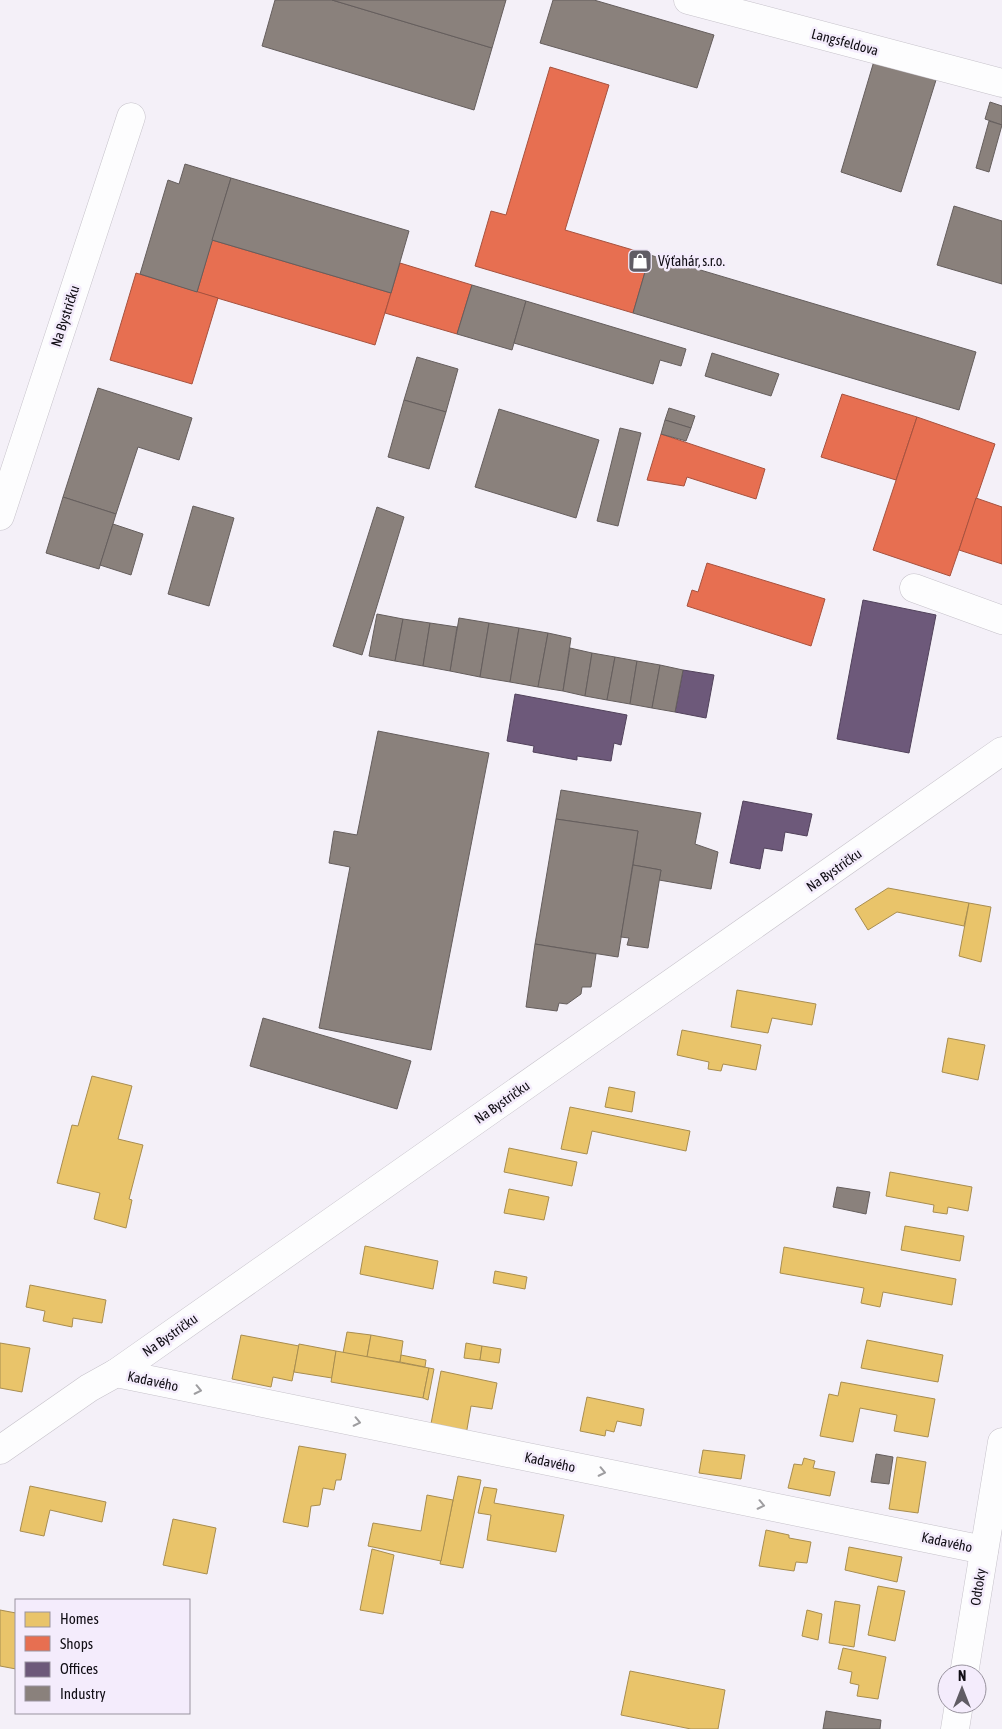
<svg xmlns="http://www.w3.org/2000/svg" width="1002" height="1729" viewBox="0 0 1002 1729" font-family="'Asap Condensed',sans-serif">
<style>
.homes{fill:#e9c46a;stroke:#a88d50}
.shops{fill:#e76f51;stroke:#a6523f}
.offices{fill:#6d597a;stroke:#51425b}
.industry{fill:#8a817c;stroke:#655e5d}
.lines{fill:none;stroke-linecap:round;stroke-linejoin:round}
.minor-casing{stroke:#c6c2ca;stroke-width:29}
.tertiary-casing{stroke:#c6c2ca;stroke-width:29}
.minor{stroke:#fdfdfe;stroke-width:28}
.tertiary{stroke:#fdfdfe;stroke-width:28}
.oneway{stroke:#9e9da0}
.labels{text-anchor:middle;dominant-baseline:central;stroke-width:5;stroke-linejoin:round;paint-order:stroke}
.street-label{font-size:14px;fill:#100d14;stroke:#f4ecfc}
.poi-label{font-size:14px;fill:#100d14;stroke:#f4ecfc;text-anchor:start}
</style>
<rect width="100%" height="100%" fill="#f4f0f8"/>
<g class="homes">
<path d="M888,888L969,903L964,926L897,912L868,930L855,909Z"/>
<path d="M969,903L991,907L981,962L959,956Z"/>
<path d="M737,990L816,1004L812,1025L772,1018L768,1033L731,1027Z"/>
<path d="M682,1030L761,1045L756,1070L723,1064L721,1071L708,1069L709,1062L677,1055Z"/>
<path d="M948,1038L985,1045L978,1080L942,1072Z"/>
<path d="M92,1076L132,1086L118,1139L143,1145L129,1199L132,1200L126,1228L94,1219L100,1193L57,1183L72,1125L78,1126Z"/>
<path d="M609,1087L635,1092L632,1112L605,1107Z"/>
<path d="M570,1107L690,1131L686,1151L592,1131L587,1154L561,1149Z"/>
<path d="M509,1148L577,1162L572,1186L504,1172Z"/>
<path d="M890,1172L972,1187L968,1211L948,1207L947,1214L933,1212L934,1205L886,1196Z"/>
<path d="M509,1189L549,1197L544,1220L504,1213Z"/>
<path d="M905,1226L964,1236L960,1261L901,1250Z"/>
<path d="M365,1246L438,1261L433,1289L360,1274Z"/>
<path d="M784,1247L956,1279L952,1305L883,1292L880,1307L861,1303L864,1288L780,1273Z"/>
<path d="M495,1271L527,1277L525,1289L493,1283Z"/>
<path d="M30,1285L106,1300L102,1323L73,1318L72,1327L43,1321L45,1311L26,1307Z"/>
<path d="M347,1332L371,1335L367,1357L343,1353Z"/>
<path d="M241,1335L299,1346L292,1381L273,1377L271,1387L232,1379Z"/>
<path d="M371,1335L403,1341L400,1362L367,1357Z"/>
<path d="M867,1340L943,1355L938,1382L861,1368Z"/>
<path d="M0,1343L30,1348L22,1392L0,1388Z"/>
<path d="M466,1343L482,1346L480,1360L464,1358Z"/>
<path d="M299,1344L336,1351L332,1378L294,1372Z"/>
<path d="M482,1346L501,1349L499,1363L480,1360Z"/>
<path d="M336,1351L429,1368L423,1398L331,1382Z"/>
<path d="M401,1355L426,1360L425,1367L400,1362Z"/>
<path d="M429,1368L434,1369L428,1400L423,1398Z"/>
<path d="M441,1371L497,1383L492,1409L471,1406L466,1435L430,1429Z"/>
<path d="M841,1382L935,1399L928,1437L894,1431L897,1415L860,1408L853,1442L820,1436L829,1394L838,1396Z"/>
<path d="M587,1397L644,1409L641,1426L617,1421L614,1432L606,1430L605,1436L580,1431Z"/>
<path d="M299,1446L346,1454L341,1480H336L334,1490L323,1488L320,1505L311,1506L308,1527L283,1522Z"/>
<path d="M703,1450L745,1455L741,1479L699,1473Z"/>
<path d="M897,1457L926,1462L918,1513L889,1509Z"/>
<path d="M804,1458L815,1461L813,1468L835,1472L830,1496L788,1488L794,1464L802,1465Z"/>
<path d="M458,1476L481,1480L463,1568L440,1564Z"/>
<path d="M30,1486L106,1502L102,1522L50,1510L44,1536L20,1531Z"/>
<path d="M484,1487L497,1489L494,1503L564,1515L556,1552L487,1540L491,1515L478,1513Z"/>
<path d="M427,1495L453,1500L441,1561L368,1546L373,1523L421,1531Z"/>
<path d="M173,1519L216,1528L207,1574L163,1565Z"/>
<path d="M766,1530L789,1535V1538L811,1542L807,1563L796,1562L794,1571L759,1566Z"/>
<path d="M849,1547L902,1557L897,1582L845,1570Z"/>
<path d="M372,1549L394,1555L383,1614L360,1610Z"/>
<path d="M878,1586L905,1591L895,1641L868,1635Z"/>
<path d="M835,1601L860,1605L854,1647L829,1643Z"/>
<path d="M0,1610L16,1613V1669L0,1666Z"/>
<path d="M807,1610L822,1614L818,1640L802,1636Z"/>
<path d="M843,1648L886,1657L878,1699L857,1696L859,1685L850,1683L852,1672L838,1669Z"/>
<path d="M630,1671L725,1690L718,1729H691L621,1715Z"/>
</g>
<g class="shops">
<path d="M550,67L609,85L565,230L650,255L633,313L475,266L491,211L506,215Z"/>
<path d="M212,240L391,293L375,345L197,292Z"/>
<path d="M400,263L472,285L457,334L385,313Z"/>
<path d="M136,273L218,298L192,384L110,360Z"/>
<path d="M842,394L917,417L896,480L821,457Z"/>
<path d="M917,417L995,444L950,576L873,550Z"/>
<path d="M661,434L765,469L756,499L687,477L684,486L647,480Z"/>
<path d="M976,498L1002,507V564L959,550Z"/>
<path d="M707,563L825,599L811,646L687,606L692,590L698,592Z"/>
</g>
<g class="offices">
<path d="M863,600L936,615L909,753L837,739Z"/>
<path d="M683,670L714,675L706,718L675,712Z"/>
<path d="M515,694L627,715L621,745L614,743L611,761L577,756V760L533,752L534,746L507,741Z"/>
<path d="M743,801L812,814L807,836L785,832L782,851L764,848L760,869L730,863Z"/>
</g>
<g class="industry">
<path d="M275,0H332L492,48L474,110L262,46Z"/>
<path d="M332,0H506L492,48Z"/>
<path d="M553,0H594L714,35L697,88L540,43Z"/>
<path d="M874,61L936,80L901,192L841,172Z"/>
<path d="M990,102L1002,106V125L985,119Z"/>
<path d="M989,121L1002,125L989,172L976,168Z"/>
<path d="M185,164L231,178L197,292L140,274L168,180L179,184Z"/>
<path d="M231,178L409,231L391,293L212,240Z"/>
<path d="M954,206L1002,221V284L937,265Z"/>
<path d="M650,255L976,352L959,410L633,313Z"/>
<path d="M472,285L526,301L512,350L457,334Z"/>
<path d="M526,301L686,349L681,366L660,360L653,384L514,343Z"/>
<path d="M712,353L779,374L771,396L705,376Z"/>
<path d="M417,357L458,369L446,412L404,400Z"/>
<path d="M98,388L192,418L179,460L138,447L116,514L63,497Z"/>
<path d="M404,400L446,412L429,469L388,457Z"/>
<path d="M669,408L695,416L691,428L665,420Z"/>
<path d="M499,409L599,440L576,518L475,487Z"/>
<path d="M665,420L691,428L686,441L661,434Z"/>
<path d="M620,428L641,433L618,526L597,521Z"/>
<path d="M63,497L116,514L99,569L46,553Z"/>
<path d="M193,506L234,518L209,606L168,594Z"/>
<path d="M377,507L404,517L362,655L333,646Z"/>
<path d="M113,524L143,534L131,575L100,565Z"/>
<path d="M377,614L403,619L395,661L369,656Z"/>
<path d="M459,618L489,623L480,677L450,671Z"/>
<path d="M403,619L430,623L423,666L395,661Z"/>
<path d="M430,623L457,627L450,671L423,666Z"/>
<path d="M489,623L519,628L510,682L480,677Z"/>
<path d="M519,628L548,633L538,687L510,682Z"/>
<path d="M548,633L571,638L563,691L538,687Z"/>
<path d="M570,648L592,653L585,696L563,691Z"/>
<path d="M592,653L615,657L607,700L585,696Z"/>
<path d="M615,657L637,661L630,704L607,700Z"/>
<path d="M637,661L660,665L652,708L630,704Z"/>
<path d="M660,665L683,670L675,712L652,708Z"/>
<path d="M378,731L489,753L431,1050L319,1028L350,867L329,863L334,831L357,835Z"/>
<path d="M561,790L701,813L695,844L718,852L711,889L659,880L661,870L633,865L638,831L556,819Z"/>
<path d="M556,819L638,831L618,957L535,944Z"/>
<path d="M633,865L661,870L648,948L627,945L629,938L621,937Z"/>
<path d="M535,944L596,954L591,987H582L581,994L567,1004L559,1003L557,1011L526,1007Z"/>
<path d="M263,1018L411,1061L397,1109L250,1066Z"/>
<path d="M837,1187L870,1192L866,1214L833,1207Z"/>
<path d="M876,1454L893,1457L889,1484L871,1482Z"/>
<path d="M826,1711L881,1720L880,1729H823Z"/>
</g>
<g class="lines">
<g class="minor-casing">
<g id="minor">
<path d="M688,0L1002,83"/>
<path d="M0,516L131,117"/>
<path d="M914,588L1002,620"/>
<path d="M116,1373L984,1550"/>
<path d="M964,1674L1002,1442"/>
<path d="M955,1729L959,1704"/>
</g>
</g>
<g class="tertiary-casing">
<path id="tertiary" d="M0,1450L89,1388L116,1373L1002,751"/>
</g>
<use href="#minor" class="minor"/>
<use href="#tertiary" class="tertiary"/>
</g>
<defs><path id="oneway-chevron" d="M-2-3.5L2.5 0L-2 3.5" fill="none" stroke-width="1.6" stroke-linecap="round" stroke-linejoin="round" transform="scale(1.25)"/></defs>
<g class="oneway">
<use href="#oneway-chevron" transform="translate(198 1390) rotate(12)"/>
<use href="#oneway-chevron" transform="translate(357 1422) rotate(12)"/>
<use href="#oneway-chevron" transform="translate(602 1472) rotate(12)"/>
<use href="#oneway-chevron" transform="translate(761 1505) rotate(12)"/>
</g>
<defs>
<g id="shop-square" transform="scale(1.25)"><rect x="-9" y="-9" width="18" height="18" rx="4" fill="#605c64" stroke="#f4ecfc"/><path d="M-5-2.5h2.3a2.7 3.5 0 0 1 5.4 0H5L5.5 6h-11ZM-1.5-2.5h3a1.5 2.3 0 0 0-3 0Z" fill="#fff"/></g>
</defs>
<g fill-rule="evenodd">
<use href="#shop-square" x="640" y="261"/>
</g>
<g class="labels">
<g class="street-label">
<text transform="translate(845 42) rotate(15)">Langsfeldova</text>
<text transform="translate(65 316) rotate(-72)">Na Bystričku</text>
<text transform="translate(834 870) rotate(-35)">Na Bystričku</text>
<text transform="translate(502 1102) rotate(-35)">Na Bystričku</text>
<text transform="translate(170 1335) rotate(-35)">Na Bystričku</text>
<text transform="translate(153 1381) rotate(12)">Kadavého</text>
<text transform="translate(550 1462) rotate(12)">Kadavého</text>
<text transform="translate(947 1542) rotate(12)">Kadavého</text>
<text transform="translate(978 1587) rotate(-81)">Odtoky</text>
</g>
<g class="poi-label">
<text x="658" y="261">Výťahár, s.r.o.</text>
</g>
</g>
<rect x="15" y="1599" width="175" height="115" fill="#f4ecfc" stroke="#99939f"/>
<rect x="25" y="1612" width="25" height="15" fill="#e9c46a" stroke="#99939f"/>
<text x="60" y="1624" font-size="15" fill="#100d14">Homes</text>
<rect x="25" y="1636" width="25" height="15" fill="#e76f51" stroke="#99939f"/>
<text x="60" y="1649" font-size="15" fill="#100d14">Shops</text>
<rect x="25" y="1662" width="25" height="15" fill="#6d597a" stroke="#99939f"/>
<text x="60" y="1674" font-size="15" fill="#100d14">Offices</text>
<rect x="25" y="1686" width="25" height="15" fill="#8a817c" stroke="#99939f"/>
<text x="60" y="1699" font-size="15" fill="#100d14">Industry</text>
<g transform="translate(962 1689)"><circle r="24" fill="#f4ecfc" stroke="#99939f"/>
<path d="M0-4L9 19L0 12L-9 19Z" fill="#605c64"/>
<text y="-8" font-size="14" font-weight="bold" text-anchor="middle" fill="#100d14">N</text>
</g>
</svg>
